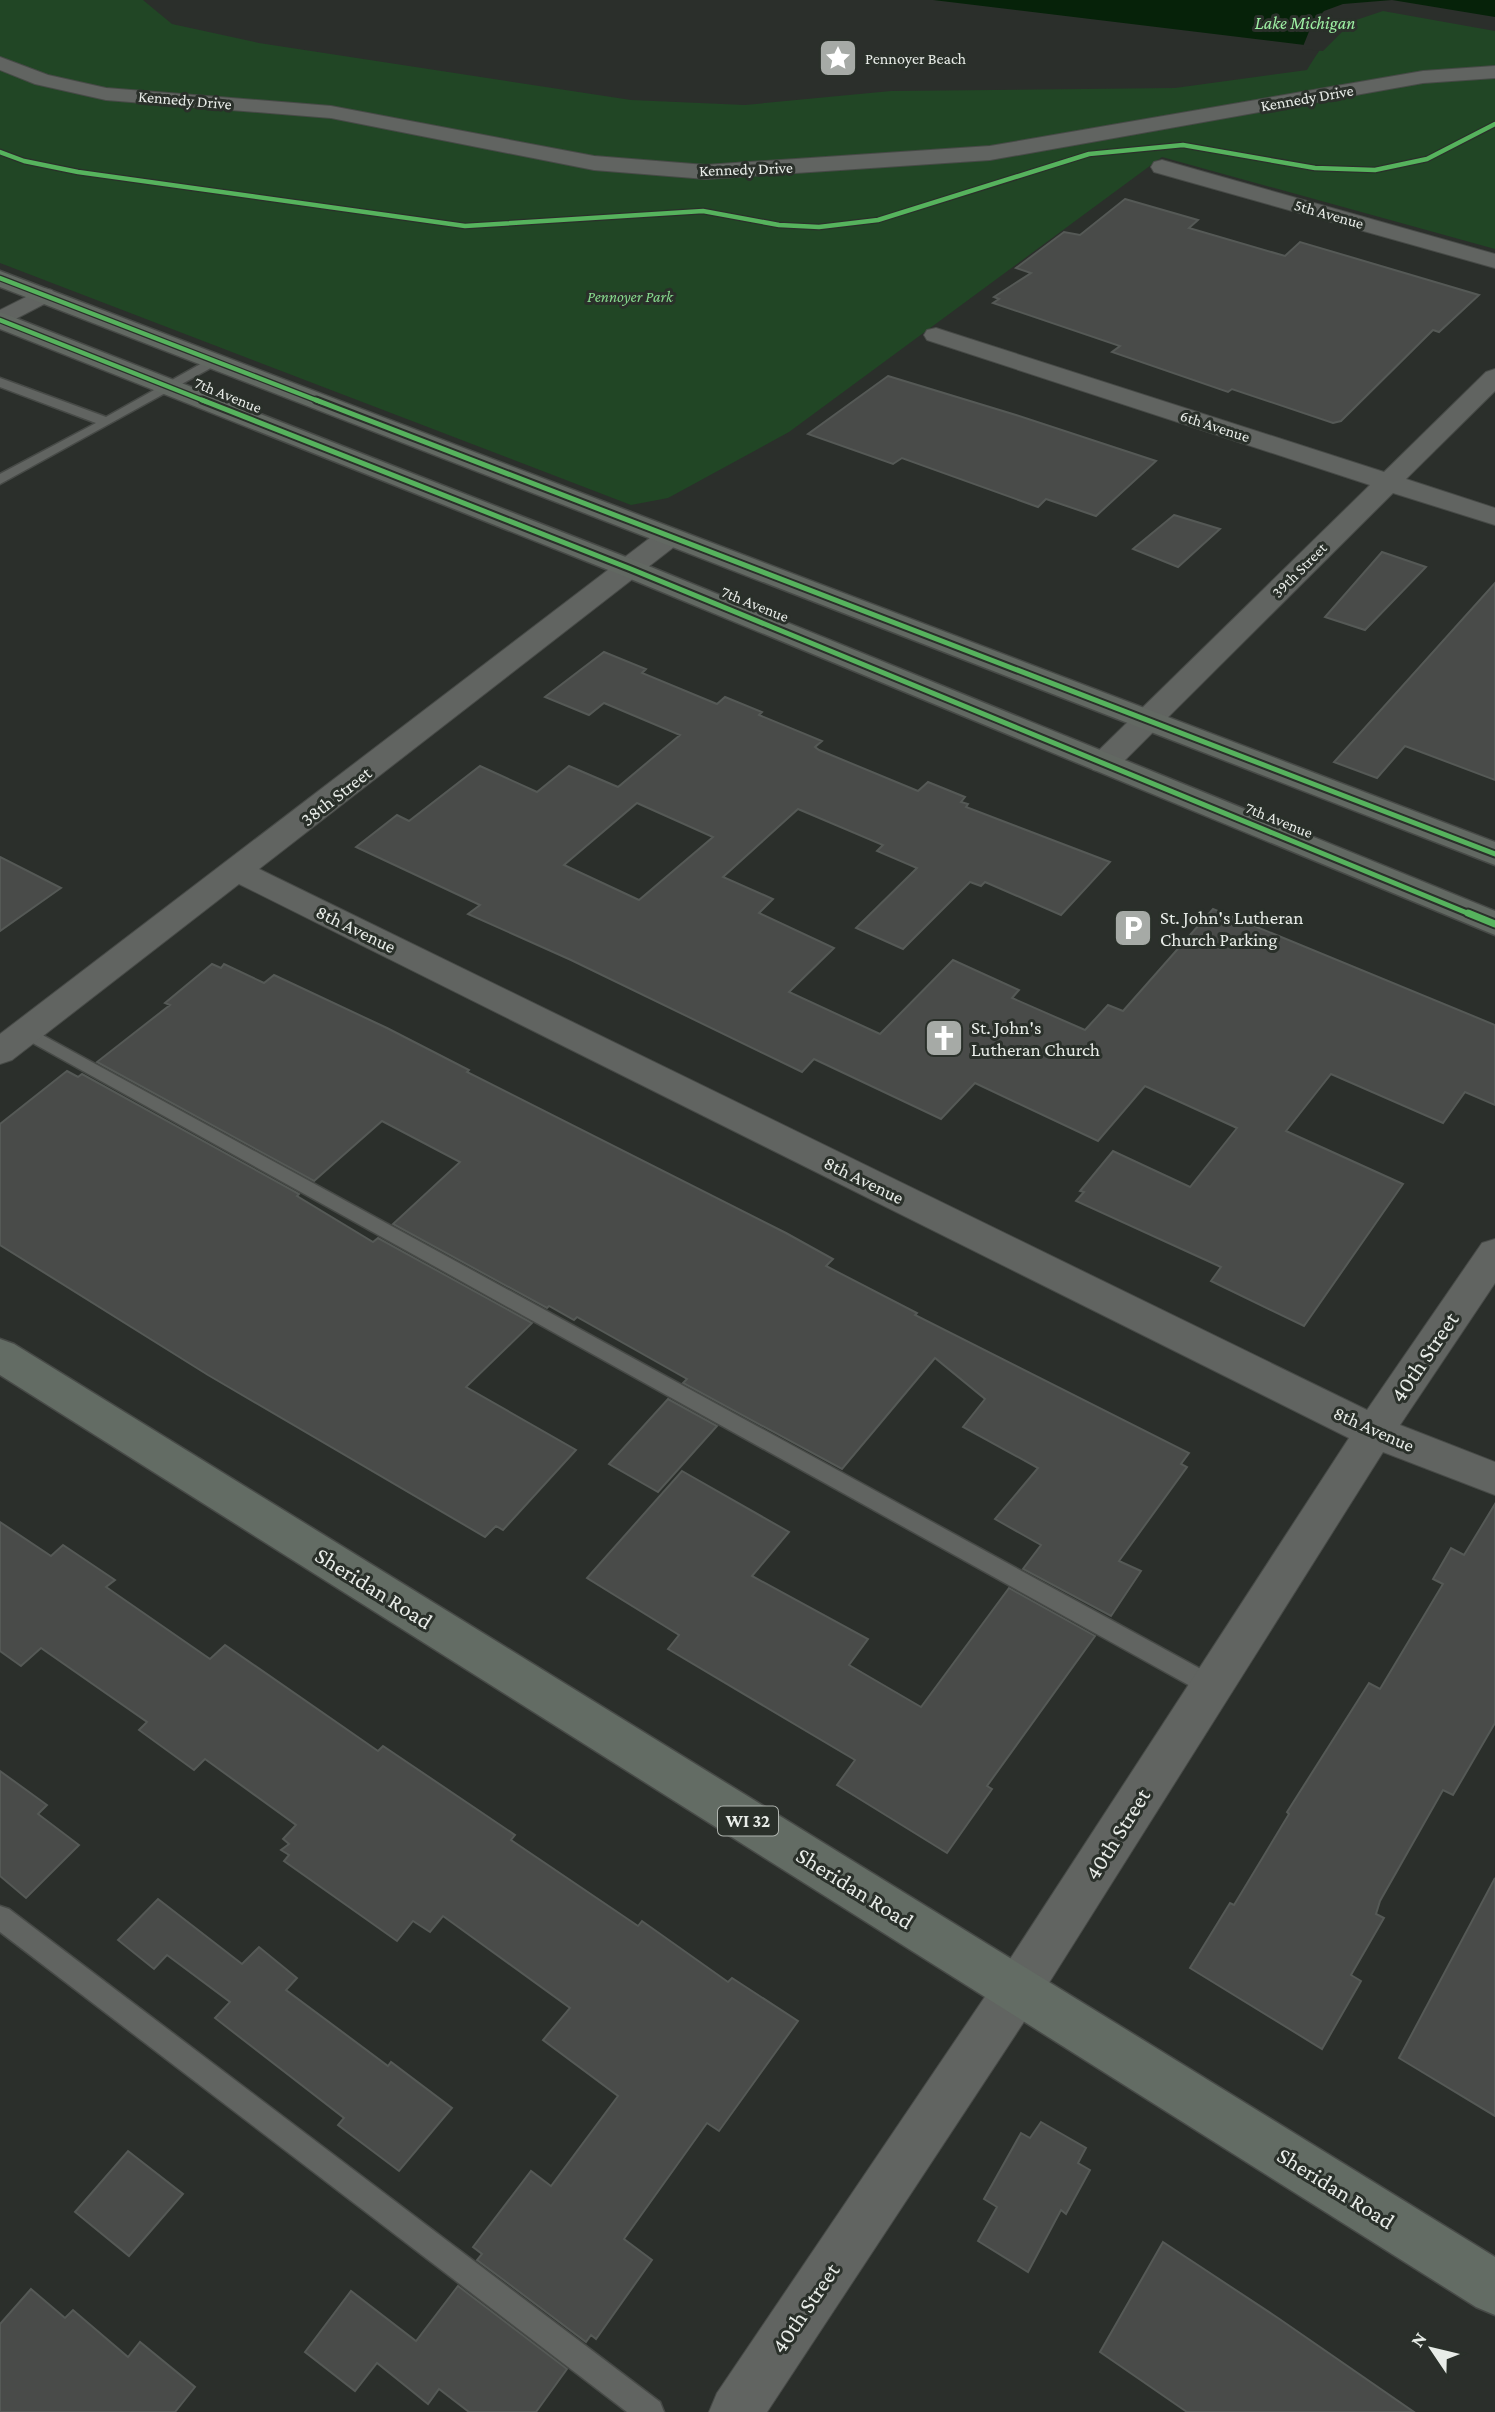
<svg xmlns="http://www.w3.org/2000/svg" width="1495" height="2412" viewBox="0 0 1495 2412" font-family="'Crimson Pro',serif">
<style>
.green{fill:#214625}
.water{fill:#062209}
.pier{fill:#2b2f2b}
.building{fill:#494b49;stroke:#555956;stroke-width:2;fill-rule:evenodd}
.lines{fill:none;stroke-linecap:round;stroke-linejoin:round}
.lane-casing{stroke:#474a47;stroke-width:3}
.street-casing{stroke:#474a47;stroke-width:2}
.secondary-casing{stroke:#474a47;stroke-width:3}
.primary-casing{stroke:#474a47;stroke-width:3}
.lane{fill:#616461;fill-rule:evenodd}
.street{fill:#616461;fill-rule:evenodd}
.secondary{fill:#626862;fill-rule:evenodd}
.primary{fill:#636c64;fill-rule:evenodd}
.cycleway-far2-casing{stroke:#2a302a;stroke-width:7}
.cycleway-far1-casing{stroke:#2a302a;stroke-width:9}
.cycleway-casing{stroke:#2a302a;stroke-width:11}
.cycleway-far2{stroke:#56b35d;stroke-width:4.5}
.cycleway-far1{stroke:#56b35d;stroke-width:5}
.cycleway{stroke:#56b35d;stroke-width:7}
.labels{text-anchor:middle;dominant-baseline:central;stroke-width:6;stroke-linejoin:round;paint-order:stroke}
.far-poi-label{font-size:16px;fill:#e8ece8;stroke:#2a302a;text-anchor:start}
.far-street-label{font-size:16px;fill:#e8ece8;stroke:#2a302a}
.far-park-label{font-size:16px;font-style:italic;fill:#86d98d;stroke:#2a302a}
.far-water-label{font-size:18px;font-style:italic;fill:#9ef1a4;stroke:#2a302a}
.shield{fill:#2a302a;stroke:#afb4af;stroke-width:2}
.shield-label{font-size:18px;font-weight:bold;fill:#e8ece8}
.street-label{font-size:19px;fill:#e8ece8;stroke:#2a302a}
.poi-label{font-size:19px;fill:#e8ece8;stroke:#2a302a;text-anchor:start}
.near-street-label{font-size:23px;fill:#e8ece8;stroke:#2a302a}
</style>
<rect width="100%" height="100%" fill="#2b2f2b"/>
<path class="green" d="M0,0H143L172,24L259,43L631,100L745,105L891,91L1175,88L1307,70C1318,52 1334,27 1353,17C1390,0 1454,20 1495,27V249L1162,157L789,432L668,498L631,505L0,263Z"/>
<path class="water" d="M933,0H1495V27L1382,8L1351,18L1321,47Z"/>
<path class="pier" d="M1392,0L1495,17V31L1383,11L1353,21L1323,51L1302,49L1312,24L1324,11L1343,4Z"/>
<g class="building">
<path d="M1125,199L1198,220L1189,228L1285,256L1300,242L1479,295L1439,332L1433,330L1341,421L1333,423L1232,389L1228,392L1112,352L1120,346L993,303L999,299L994,297L1031,273L1016,268L1064,232L1080,235Z"/>
<path d="M888,376L1016,415L1156,461L1096,516L1046,499L1038,507L902,458L893,464L808,434Z"/>
<path d="M1174,515L1220,529L1178,567L1133,549Z"/>
<path d="M1382,552L1426,567L1365,630L1325,617Z"/>
<path d="M1495,583V780L1405,746L1377,778L1334,762Z"/>
<path d="M604,652L646,669L642,673L717,704L725,697L762,712L759,715L822,741L815,747L819,750L918,791L928,782L965,797L961,802L968,804L966,807L1110,862L1061,915L985,882L981,886L970,882L903,949L856,928L917,868L877,851L883,845L798,809L723,877L773,899L759,913L834,948L789,992L880,1034L953,960L1019,990L1012,998L1085,1030L1108,1005L1123,1011L1213,909L1495,1025V1105L1465,1092L1443,1123L1331,1074L1286,1131L1403,1184L1304,1326L1211,1281L1221,1267L1076,1201L1084,1192L1080,1191L1113,1151L1190,1187L1237,1128L1145,1086L1098,1141L975,1083L941,1119L814,1059L802,1072L571,960L468,914L480,905L356,847L397,815L409,821L480,766L537,792L569,766L618,787L680,735L604,703L589,715L545,697ZM637,803L713,837L639,900L564,865Z"/>
<path d="M0,857L61,888L0,931Z"/>
<path d="M212,964L221,968L224,964L264,983L274,975L387,1028L469,1070L467,1072L786,1233L833,1259L826,1266L917,1313L915,1315L1189,1453L1181,1464L1187,1467L1119,1561L1141,1571L1111,1616L1023,1569L1041,1545L995,1519L1038,1468L963,1427L985,1399L935,1358L842,1469L683,1383L687,1379L577,1317L574,1320L549,1306L547,1308L393,1224L460,1162L382,1121L314,1181L97,1062L170,1005L165,1003Z"/>
<path d="M67,1071L78,1077L82,1074L299,1194L297,1196L373,1242L378,1238L532,1323L466,1387L576,1450L503,1530L496,1526L485,1537L208,1375L0,1245V1124Z"/>
<path d="M668,1399L717,1426L658,1492L609,1464Z"/>
<path d="M682,1471L789,1532L752,1576L868,1639L849,1665L921,1707L1009,1588L1095,1636L987,1786L992,1789L947,1853L837,1785L855,1760L668,1649L679,1635L587,1578Z"/>
<path d="M1495,1504V1723L1453,1795L1443,1790L1380,1901L1376,1914L1384,1918L1351,1975L1361,1981L1322,2049L1190,1968L1230,1903L1234,1905L1289,1814L1287,1812L1369,1683L1380,1689L1443,1584L1433,1579L1451,1548L1464,1555Z"/>
<path d="M0,1522L51,1556L63,1545L115,1580L106,1587L210,1659L225,1645L378,1751L383,1746L515,1835L511,1840L638,1926L642,1921L728,1982L732,1978L798,2021L719,2131L707,2123L624,2239L652,2260L596,2339L591,2335L586,2342L477,2260L482,2254L473,2247L531,2171L551,2186L618,2096L543,2040L570,2008L443,1916L430,1932L413,1921L397,1941L284,1861L289,1855L281,1850L289,1844L283,1839L296,1825L205,1759L194,1770L139,1730L147,1722L41,1648L21,1666L0,1651Z"/>
<path d="M0,1771L47,1805L38,1814L79,1845L26,1898L0,1876Z"/>
<path d="M1495,1878V2116L1399,2058Z"/>
<path d="M158,1899L242,1964L259,1947L297,1978L286,1990L388,2066L391,2062L452,2108L399,2171L338,2125L344,2118L215,2018L230,2002L167,1955L154,1969L118,1940Z"/>
<path d="M1041,2122L1086,2148L1078,2163L1090,2170L1066,2214L1061,2210L1028,2272L978,2241L997,2207L984,2199L1021,2133L1030,2138Z"/>
<path d="M128,2151L183,2194L129,2256L75,2212Z"/>
<path d="M1163,2242L1278,2318L1414,2412H1187L1100,2352Z"/>
<path d="M458,2286L567,2369L536,2412H469L439,2389L428,2404L377,2363L355,2391L305,2352L351,2291L416,2341Z"/>
<path d="M31,2289L65,2318L73,2310L128,2357L140,2342L195,2387L175,2412H0V2324Z"/>
</g>
<g class="lines">
<g class="lane-casing">
<g id="lane">
<path d="M213,357L220,361L218,364L0,484V474L96,423L0,387V378L106,417Z"/>
<path d="M26,1026L1219,1679L1222,1686L1219,1693L1211,1696L1203,1693L20,1036L17,1032L20,1028Z"/>
<path d="M0,1906L9,1909L660,2402L664,2412H627L0,1932Z"/>
</g>
</g>
<g class="street-casing">
<g id="street">
<path d="M0,57L48,75L106,88L331,106L594,156L706,165L990,146L1423,71L1495,66V78L1423,83L990,160L706,179L594,170L331,118L106,100L35,84L0,70Z"/>
<path d="M1162,160L1495,254V268L1154,172L1151,167L1154,162Z"/>
<path d="M44,288L52,290L56,295L52,300L0,327V310Z"/>
<path d="M936,328L1384,472L1486,372L1495,369V391L1406,479L1495,508V525L1393,493L1115,770L1104,772L1093,770L1089,763L1093,756L1370,485L927,340L924,335L927,330Z"/>
<path d="M669,529L679,531L683,537L679,543L259,869L1367,1410L1482,1243L1495,1239V1283L1400,1425L1495,1462V1495L1383,1452L1035,2005L767,2412H709L717,2393L1001,1973L1349,1438L239,884L12,1060L0,1064V1034L659,531Z"/>
</g>
</g>
<g class="secondary-casing">
<g id="secondary">
<path d="M0,271L1495,842V865L0,287Z"/>
<path d="M0,312L641,563L1495,911V935L621,575L0,329Z"/>
</g>
</g>
<g class="primary-casing">
<path id="primary" d="M0,1339L14,1344L1495,2257V2315L1476,2307L0,1375Z"/>
</g>
<use href="#lane" class="lane"/>
<use href="#street" class="street"/>
<use href="#secondary" class="secondary"/>
<use href="#primary" class="primary"/>
<g class="cycleway-far2-casing">
<g id="cycleway-far2">
<path d="M0,152L24,161L78,172L465,226L703,211L779,225L819,227L878,220L1089,154L1183,145L1315,168L1375,170L1427,159L1495,124"/>
<path d="M0,278L321,402"/>
<path d="M0,320L207,402"/>
</g>
</g>
<g class="cycleway-far1-casing">
<g id="cycleway-far1">
<path d="M202,400L631,569L1472,915"/>
<path d="M316,400L1495,854"/>
</g>
</g>
<g class="cycleway-casing">
<path id="cycleway" d="M1468,913L1495,924"/>
</g>
<use href="#cycleway-far2" class="cycleway-far2"/>
<use href="#cycleway-far1" class="cycleway-far1"/>
<use href="#cycleway" class="cycleway"/>
</g>
<defs>
<g id="sight-square" transform="scale(2.0125)"><rect x="-9" y="-9" width="18" height="18" rx="4" fill="#a6aaa6" stroke="#2a302a"/><path d="M0-6L1.8-2.2L6-1.7L2.9 1.2L3.7 5.4L0 3.3L-3.7 5.4L-2.9 1.2L-6-1.7L-1.8-2.2Z" fill="#fff"/></g>
<g id="parking-square" transform="scale(2.0125)"><rect x="-9" y="-9" width="18" height="18" rx="4" fill="#a6aaa6" stroke="#2a302a"/><path d="M-3.5-5.5H1a3.5 3.5 0 0 1 0 7H-1V5.5H-3.5ZM-1-3.4V-.6H.8a1.4 1.4 0 0 0 0-2.8Z" fill="#fff"/></g>
<g id="church-square" transform="scale(2.0125)"><rect x="-9" y="-9" width="18" height="18" rx="4" fill="#a6aaa6" stroke="#2a302a"/><path d="M-1.2-6h2.4v3.5h3.3v2.4h-3.3V6h-2.4V-.1h-3.3v-2.4h3.3Z" fill="#fff"/></g>
</defs>
<g fill-rule="evenodd">
<use href="#sight-square" x="838" y="58"/>
<use href="#parking-square" x="1133" y="928"/>
<use href="#church-square" x="944" y="1038"/>
</g>
<g class="labels">
<g class="far-poi-label">
<text x="865" y="58">Pennoyer Beach</text>
</g>
<g class="far-street-label">
<text transform="translate(1307 98) rotate(-10)">Kennedy Drive</text>
<text transform="translate(185 100) rotate(5)">Kennedy Drive</text>
<text transform="translate(746 169) rotate(-2)">Kennedy Drive</text>
<text transform="translate(1329 214) rotate(16)">5th Avenue</text>
<text transform="translate(228 395) rotate(22)">7th Avenue</text>
<text transform="translate(1215 426) rotate(18)">6th Avenue</text>
<text transform="translate(1299 570) rotate(-45)">39th Street</text>
<text transform="translate(755 604) rotate(22)">7th Avenue</text>
<text transform="translate(1279 820) rotate(22)">7th Avenue</text>
</g>
<g class="far-park-label">
<text x="630" y="296">Pennoyer Park</text>
</g>
<g class="far-water-label">
<text x="1305" y="23">Lake Michigan</text>
</g>
<rect class="shield" x="718" y="1806.5" width="60" height="29" rx="5"/>
<g class="shield-label">
<text x="748" y="1821">WI 32</text>
</g>
<g class="street-label">
<text transform="translate(336 796) rotate(-38)">38th Street</text>
<text transform="translate(356 929) rotate(26)">8th Avenue</text>
<text transform="translate(864 1180) rotate(26)">8th Avenue</text>
<text transform="translate(1374 1429) rotate(24)">8th Avenue</text>
</g>
<g class="poi-label">
<text x="1160" y="917">St. John's Lutheran<tspan x="1160" dy="22">Church Parking</tspan></text>
<text x="971" y="1027">St. John's<tspan x="971" dy="22">Lutheran Church</tspan></text>
</g>
<g class="near-street-label">
<text transform="translate(1424 1357) rotate(-56)">40th Street</text>
<text transform="translate(374 1588) rotate(32)">Sheridan Road</text>
<text transform="translate(1117 1834) rotate(-58)">40th Street</text>
<text transform="translate(855 1888) rotate(32)">Sheridan Road</text>
<text transform="translate(1336 2188) rotate(32)">Sheridan Road</text>
<text transform="translate(805 2308) rotate(-56)">40th Street</text>
</g>
</g>
<g transform="translate(1432 2349) rotate(305)" stroke="#2a302a" stroke-width="5" paint-order="stroke">
<path d="M0-5L12 26L0 18L-12 26Z" fill="#e8ece8"/>
<text y="-10" font-size="19" font-weight="bold" text-anchor="middle" fill="#e8ece8">N</text>
</g>
</svg>
